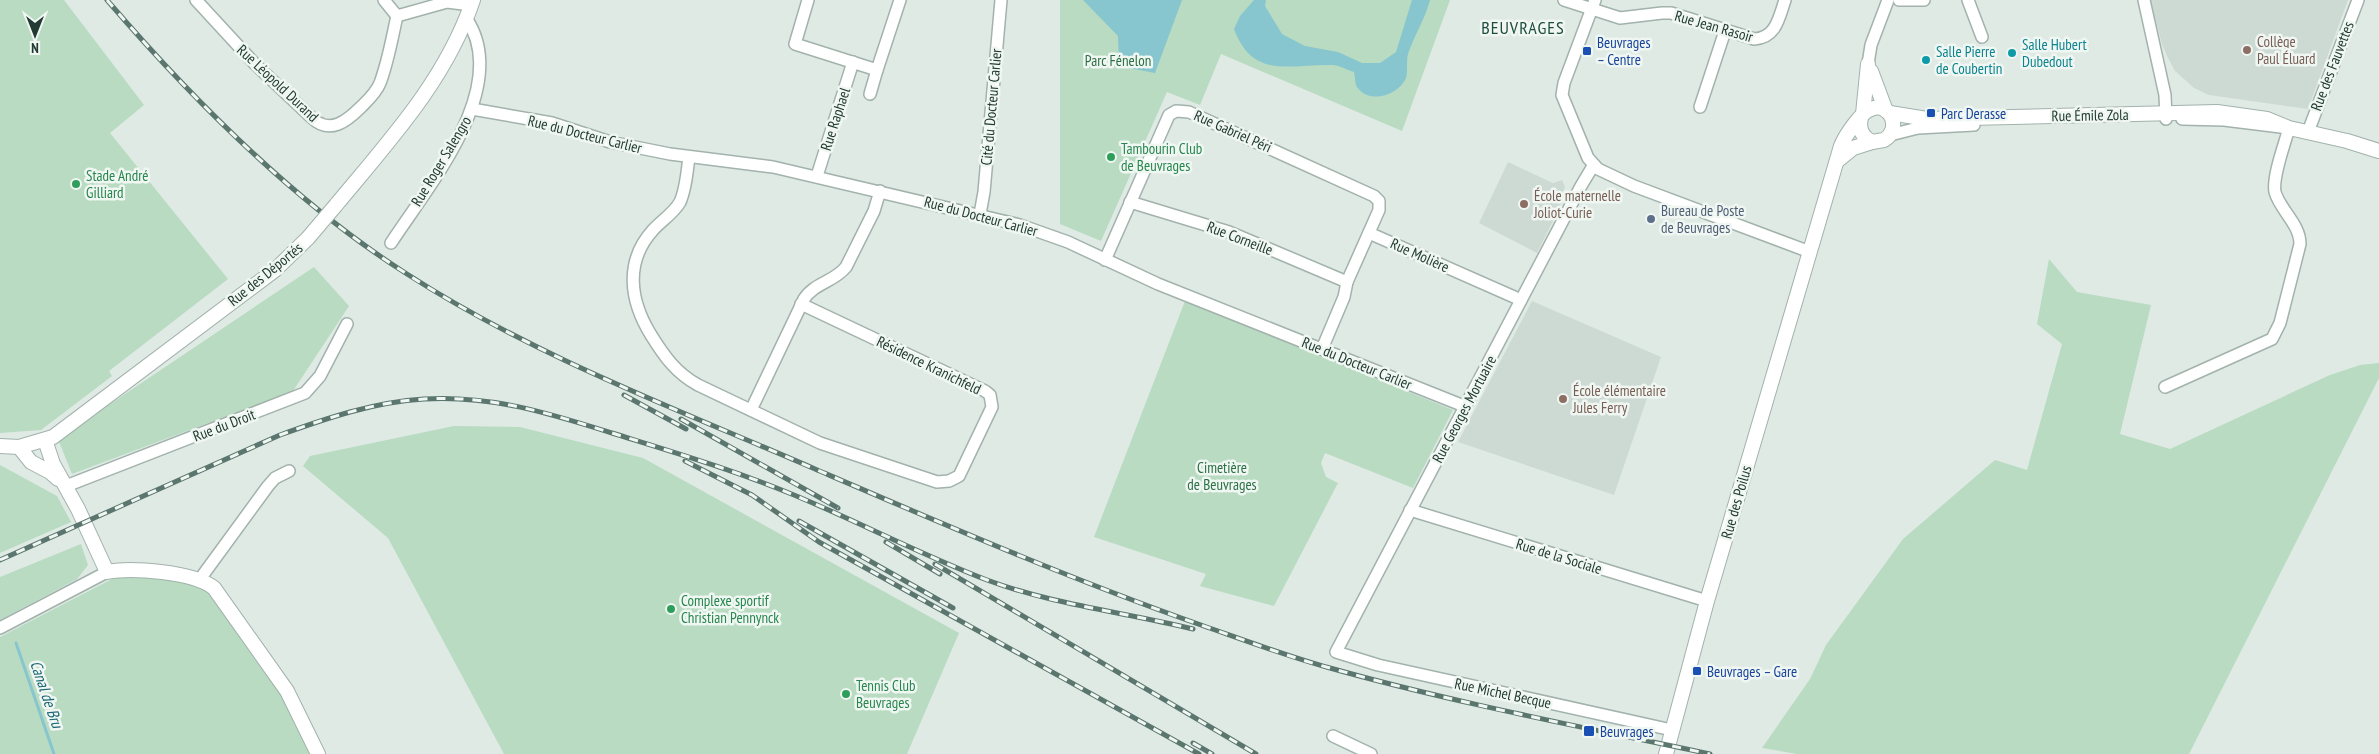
<svg xmlns="http://www.w3.org/2000/svg" width="2379" height="754" viewBox="0 0 2379 754" font-family="'PT Sans Narrow',sans-serif">
<style>
.built{fill:#cddad4}
.green{fill:#b8dbc1}
.water{fill:#87c6cf}
.lines{fill:none;stroke-linecap:round;stroke-linejoin:round}
.stream{stroke:#87c6cf;stroke-width:3}
.minor-casing{stroke:#a2b2ac;stroke-width:14}
.tertiary-casing{stroke:#a2b2ac;stroke-width:16}
.minor{stroke:#fff;stroke-width:11}
.tertiary{stroke:#fff;stroke-width:14}
.rail-casing{stroke:#5b766e;stroke-width:5}
.rail{stroke:#f0f7f3;stroke-width:3;stroke-dasharray:9;stroke-linecap:butt}
.tertiary-bridge-casing{stroke:#a2b2ac;stroke-width:16;stroke-linecap:butt}
.tertiary-bridge{stroke:#fff;stroke-width:14}
.education-dot{fill:#8d6e63;stroke:#f0f7f3;stroke-width:2}
.transit-dot{fill:#1a4fb4;stroke:#f0f7f3;stroke-width:2}
.culture-dot{fill:#0f9aa8;stroke:#f0f7f3;stroke-width:2}
.leisure-dot{fill:#2e9e5b;stroke:#f0f7f3;stroke-width:2}
.service-dot{fill:#5c6f8a;stroke:#f0f7f3;stroke-width:2}
.labels{text-anchor:middle;dominant-baseline:central;stroke-width:5;stroke-linejoin:round;paint-order:stroke}
.street-label{font-size:15px;fill:#213a32;stroke:#f0f7f3}
.education-label{font-size:15px;fill:#785e54;stroke:#f0f7f3;text-anchor:start}
.transit-label{font-size:15px;fill:#164399;stroke:#f0f7f3;text-anchor:start}
.culture-label{font-size:15px;fill:#0d838f;stroke:#f0f7f3;text-anchor:start}
.park-label{font-size:15px;fill:#2b7044;stroke:#f0f7f3}
.leisure-label{font-size:15px;fill:#27864d;stroke:#f0f7f3;text-anchor:start}
.service-label{font-size:15px;fill:#4e5e75;stroke:#f0f7f3;text-anchor:start}
.water-label{font-size:16px;font-style:italic;fill:#1c6875;stroke:#f0f7f3}
.quarter-label{font-size:18px;letter-spacing:1px;fill:#1d4c3f;stroke:#f0f7f3}
</style>
<rect width="100%" height="100%" fill="#dfeae5"/>
<g class="built">
<path d="M2150,0H2348L2308,109L2209,95L2194,88L2175,71L2167,56L2162,44Z"/>
<path d="M1508,162L1553,183L1562,180L1565,187L1560,198L1562,199L1559,209L1537,253L1479,223Z"/>
<path d="M1532,301L1661,357L1614,495L1458,442Z"/>
</g>
<g class="green">
<path d="M0,0H64L144,105L110,133L228,279L109,371L112,376L41,430L0,433Z"/>
<path d="M1060,0H1450L1402,131L1221,54L1200,105L1167,92L1101,241L1060,224Z"/>
<path d="M2049,259L2077,292L2151,305L2120,434L2170,449L2330,375L2360,365L2379,363V378L2189,754H1797L1762,748L1810,679L1826,645L1903,539L1995,460L2027,470L2062,344L2037,324Z"/>
<path d="M314,267L349,306L293,391L72,474L58,439Z"/>
<path d="M1185,301L1453,410L1413,488L1325,453L1321,463L1326,477L1338,483L1274,606L1200,586L1206,574L1094,537Z"/>
<path d="M454,426L520,427L643,458L959,633L907,754H504L388,538L303,466L310,456Z"/>
<path d="M0,465L57,496L71,522L0,553Z"/>
<path d="M81,544L88,565L77,579L0,620V577Z"/>
<path d="M130,576L175,580L208,590L274,678L311,754H0V637L112,579Z"/>
</g>
<g class="water">
<path d="M1083,0H1182L1155,73L1119,66L1118,36Z"/>
<path d="M1254,0H1266L1265,6L1282,34L1305,46L1338,52L1362,63H1380L1396,52L1412,0H1430C1425,19 1414,36 1408,54C1406,61 1408,71 1406,78C1399,95 1369,105 1357,87C1355,84 1355,76 1354,72C1347,70 1339,65 1332,65C1290,64 1253,80 1234,29L1240,16Z"/>
</g>
<g class="lines">
<path class="stream" d="M16,643L54,754"/>
<g class="minor-casing">
<g id="minor">
<path d="M196,0L254,63L312,118C330,135 347,121 361,107C368,100 376,93 380,83C388,62 392,38 397,16"/>
<path d="M384,0L397,16L447,2L471,5"/>
<path d="M808,0L795,44L877,70L900,0"/>
<path d="M1564,0L1620,18L1662,13H1671L1754,39C1776,38 1779,18 1785,0"/>
<path d="M1595,0L1564,83L1562,95L1588,158L1598,169L1634,186L1810,252"/>
<path d="M1899,0H1924"/>
<path d="M1968,0L1982,37"/>
<path d="M2144,0L2165,95L2166,119"/>
<path d="M1868,64L1871,45L1888,0"/>
<path d="M870,94L877,70"/>
<path d="M1700,107L1725,31"/>
<path d="M472,109L552,123L610,142L670,154L773,167L1020,225L1068,242L1158,284L1464,406"/>
<path d="M2308,132L2358,0"/>
<path d="M1890,135L1918,128L1974,125"/>
<path d="M689,157C687,172 686,189 680,202C674,213 661,221 653,230C624,262 630,301 651,335C664,356 676,373 698,385L820,443L937,482L949,481L959,476L992,407L990,395L985,391L801,304"/>
<path d="M1593,166L1581,186L1336,652L1378,665L1672,730"/>
<path d="M817,176L853,62"/>
<path d="M1130,202L1229,232L1347,282"/>
<path d="M980,214L984,192L1001,0"/>
<path d="M1369,233L1521,300"/>
<path d="M391,243C428,186 513,87 466,18"/>
<path d="M1105,260L1169,115L1176,111L1189,112L1374,196L1379,201V210L1347,282L1344,297L1322,349"/>
<path d="M2165,387L2272,339L2280,323L2300,244C2300,224 2280,210 2275,192C2272,177 2285,143 2289,128L2224,120L2182,119"/>
<path d="M751,410L804,299C814,283 834,282 846,267L874,211L880,191"/>
<path d="M66,486L305,393L320,376L347,324"/>
<path d="M1410,510L1707,601"/>
<path d="M200,579L268,486L275,478L289,471"/>
<path d="M0,628L107,572"/>
<path d="M1333,736L1371,754"/>
</g>
</g>
<g class="tertiary-casing">
<g id="tertiary">
<path d="M1871,71L1886,111"/>
<path d="M1890,113L1927,119L2217,112L2267,119L2289,128L2347,141L2379,151"/>
<path d="M1863,114L1868,64"/>
<path d="M1837,161L1853,148L1872,142"/>
<path d="M336,205C389,141 446,80 473,0"/>
<path d="M45,440L53,464L78,509L107,572C132,567 194,572 214,588L287,691L318,754"/>
<path d="M0,446L19,447L53,437L275,270L308,238"/>
<path d="M19,447L31,462L50,472L58,479"/>
<path d="M1666,754L1707,601L1841,146C1845,136 1861,112 1871,109C1891,101 1902,130 1884,140L1872,142C1862,137 1858,129 1861,118"/>
</g>
</g>
<use href="#minor" class="minor"/>
<use href="#tertiary" class="tertiary"/>
<g class="rail-casing">
<g id="rail">
<path d="M107,0C193,100 295,203 407,274C534,356 677,409 815,469C943,524 1070,579 1201,625C1244,640 1286,656 1330,668C1455,703 1583,727 1710,754"/>
<path d="M624,395L686,429"/>
<path d="M681,419L838,508"/>
<path d="M685,461L752,495L819,542L1199,754"/>
<path d="M799,521L953,608"/>
<path d="M886,542L940,574"/>
<path d="M0,560L280,435C327,418 374,402 424,399C492,395 548,413 612,433C673,452 734,470 794,495C859,522 922,555 987,580C1054,605 1124,612 1193,629"/>
<path d="M935,564L1256,754"/>
<path d="M1193,743L1212,754"/>
</g>
</g>
<use href="#rail" class="rail"/>
<g class="tertiary-bridge-casing">
<path id="tertiary-bridge" d="M308,238L336,205"/>
</g>
<use href="#tertiary-bridge" class="tertiary-bridge"/>
</g>
<g class="education-dot">
<circle cx="2247" cy="50" r="5"/>
<circle cx="1524" cy="204" r="5"/>
<circle cx="1563" cy="399" r="5"/>
</g>
<g class="transit-dot">
<rect x="1582" y="46" width="10" height="10" rx="2.5"/>
<rect x="1926" y="108" width="10" height="10" rx="2.5"/>
<rect x="1692" y="666" width="10" height="10" rx="2.5"/>
<rect x="1583" y="725" width="12" height="12" rx="2.5"/>
</g>
<g class="culture-dot">
<circle cx="2012" cy="53" r="5"/>
<circle cx="1926" cy="60" r="5"/>
</g>
<g class="leisure-dot">
<circle cx="1111" cy="157" r="5"/>
<circle cx="76" cy="184" r="5"/>
<circle cx="671" cy="609" r="5"/>
<circle cx="846" cy="694" r="5"/>
</g>
<circle class="service-dot" cx="1651" cy="219" r="5"/>
<g class="labels">
<g class="street-label">
<text transform="translate(1714 26) rotate(16)">Rue Jean Rasoir</text>
<text transform="translate(2332 66) rotate(-69)">Rue des Fauvettes</text>
<text transform="translate(278 83) rotate(43)">Rue Léopold Durand</text>
<text transform="translate(991 107) rotate(-85)">Cité du Docteur Carlier</text>
<text transform="translate(2090 115) rotate(-1)">Rue Émile Zola</text>
<text transform="translate(835 119) rotate(-72)">Rue Raphael</text>
<text transform="translate(1233 131) rotate(24)">Rue Gabriel Péri</text>
<text transform="translate(585 134) rotate(14)">Rue du Docteur Carlier</text>
<text transform="translate(441 161) rotate(-59)">Rue Roger Salengro</text>
<text transform="translate(981 216) rotate(15)">Rue du Docteur Carlier</text>
<text transform="translate(1240 238) rotate(21)">Rue Corneille</text>
<text transform="translate(1420 255) rotate(24)">Rue Molière</text>
<text transform="translate(265 274) rotate(-39)">Rue des Déportés</text>
<text transform="translate(1357 363) rotate(22)">Rue du Docteur Carlier</text>
<text transform="translate(929 365) rotate(26)">Résidence Kranichfeld</text>
<text transform="translate(1464 409) rotate(-62)">Rue Georges Mortuaire</text>
<text transform="translate(224 425) rotate(-21)">Rue du Droit</text>
<text transform="translate(1736 502) rotate(-74)">Rue des Poilus</text>
<text transform="translate(1559 556) rotate(17)">Rue de la Sociale</text>
<text transform="translate(1503 693) rotate(12)">Rue Michel Becque</text>
</g>
<g class="education-label">
<text x="2257" y="41">Collège<tspan x="2257" dy="17">Paul Éluard</tspan></text>
<text x="1534" y="195">École maternelle<tspan x="1534" dy="17">Joliot-Curie</tspan></text>
<text x="1573" y="390">École élémentaire<tspan x="1573" dy="17">Jules Ferry</tspan></text>
</g>
<g class="transit-label">
<text x="1597" y="42">Beuvrages<tspan x="1597" dy="17">– Centre</tspan></text>
<text x="1941" y="113">Parc Derasse</text>
<text x="1707" y="671">Beuvrages – Gare</text>
<text x="1600" y="731">Beuvrages</text>
</g>
<g class="culture-label">
<text x="2022" y="44">Salle Hubert<tspan x="2022" dy="17">Dubedout</tspan></text>
<text x="1936" y="51">Salle Pierre<tspan x="1936" dy="17">de Coubertin</tspan></text>
</g>
<g class="park-label">
<text x="1118" y="60">Parc Fénelon</text>
<text x="1222" y="467">Cimetière<tspan x="1222" dy="17">de Beuvrages</tspan></text>
</g>
<g class="leisure-label">
<text x="1121" y="148">Tambourin Club<tspan x="1121" dy="17">de Beuvrages</tspan></text>
<text x="86" y="175">Stade André<tspan x="86" dy="17">Gilliard</tspan></text>
<text x="681" y="600">Complexe sportif<tspan x="681" dy="17">Christian Pennynck</tspan></text>
<text x="856" y="685">Tennis Club<tspan x="856" dy="17">Beuvrages</tspan></text>
</g>
<g class="service-label">
<text x="1661" y="210">Bureau de Poste<tspan x="1661" dy="17">de Beuvrages</tspan></text>
</g>
<g class="water-label">
<text transform="translate(47 694) rotate(71)">Canal de Bru</text>
</g>
<g class="quarter-label">
<text x="1523" y="27">BEUVRAGES</text>
</g>
</g>
<g transform="translate(35 35) rotate(180)" stroke="#f0f7f3" stroke-width="4" paint-order="stroke">
<path d="M0-4L9 19L0 12L-9 19Z" fill="#213a32"/>
<text y="-8" font-size="14" font-weight="bold" text-anchor="middle" fill="#213a32">N</text>
</g>
</svg>
